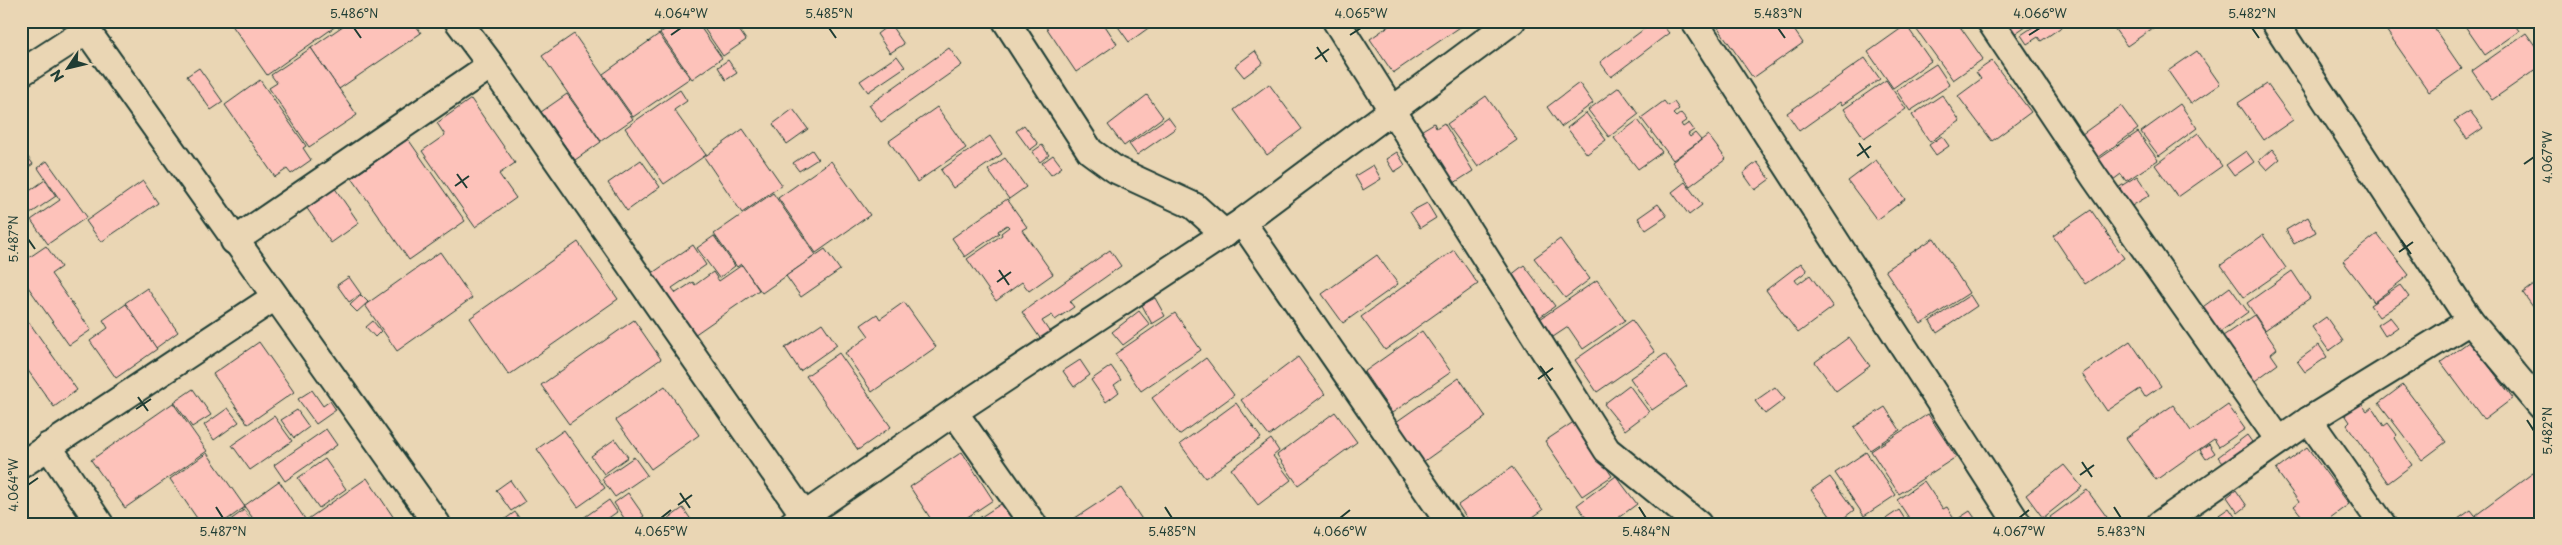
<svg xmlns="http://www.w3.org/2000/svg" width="2562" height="545" viewBox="0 0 2562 545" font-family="'Playpen Sans',sans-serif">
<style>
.building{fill:#fdc2ba;stroke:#1f3d34}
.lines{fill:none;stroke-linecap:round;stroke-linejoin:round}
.minor-casing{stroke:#1f3d34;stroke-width:30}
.minor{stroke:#ead6b4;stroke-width:26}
.ticks{fill:none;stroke:#1f3d34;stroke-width:2}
.neatline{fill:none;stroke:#1f3d34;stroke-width:2}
.ticks-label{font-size:12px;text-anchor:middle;fill:#1f3d34}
</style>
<rect width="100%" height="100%" fill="#ead6b4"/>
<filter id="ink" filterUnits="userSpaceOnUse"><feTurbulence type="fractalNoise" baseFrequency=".02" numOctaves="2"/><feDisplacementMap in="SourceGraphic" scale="10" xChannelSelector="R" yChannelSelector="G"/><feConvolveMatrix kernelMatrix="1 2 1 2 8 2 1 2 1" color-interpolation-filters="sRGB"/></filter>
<g filter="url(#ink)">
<g class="building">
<path d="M229,21H343L267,75Z"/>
<path d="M350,21H413L421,33L339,89L311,48Z"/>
<path d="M677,21H696L722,58L692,79L660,33Z"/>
<path d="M699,21H733L746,40L723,56Z"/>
<path d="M1042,21H1102L1117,44L1076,72Z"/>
<path d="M1114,21H1158L1129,42Z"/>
<path d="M1396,21H1469L1393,73L1370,39Z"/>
<path d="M1655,21H1659L1669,33L1611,77L1600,62Z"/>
<path d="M1724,21H1788L1803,43L1753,78L1717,26Z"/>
<path d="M1920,21H1956L1983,59L1953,80L1914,26Z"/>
<path d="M1994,21H2033L2007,39Z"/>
<path d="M2042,21H2060L2063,26L2041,41L2038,37L2027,44L2021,35Z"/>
<path d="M2109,21H2163L2127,46Z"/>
<path d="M2386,21H2429L2462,69L2429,92L2382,24Z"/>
<path d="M2472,21H2512L2519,31L2485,55L2465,26Z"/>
<path d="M890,24L904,44L890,53L877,34Z"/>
<path d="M1906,25L1931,61L1893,88L1868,52Z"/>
<path d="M2526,33L2541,54V66L2492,100L2472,71Z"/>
<path d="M574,34L633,119L601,141L542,56Z"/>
<path d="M659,34L690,78L633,117L603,74Z"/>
<path d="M311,48L357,115L309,147L269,88L277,83L271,75Z"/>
<path d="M949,48L962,65L881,122L869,105Z"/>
<path d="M1255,51L1263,63L1244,77L1235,66Z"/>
<path d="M2197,51L2220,84L2191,104L2168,71Z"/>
<path d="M897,56L905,67L868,92L860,81Z"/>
<path d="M1865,58L1880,79L1842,105L1840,102L1799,131L1787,113Z"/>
<path d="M728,60L737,73L726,80L718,67Z"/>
<path d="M1992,61L2031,112L1992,141L1958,96L1981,79L1976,72Z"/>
<path d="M1936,64L1950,85L1910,111L1896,90Z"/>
<path d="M199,68L223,102L211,110L187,76Z"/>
<path d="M260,80L306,146L303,148L311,160L291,174L287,169L275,177L225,105Z"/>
<path d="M1886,80L1906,109L1864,138L1844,109Z"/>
<path d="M1579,83L1593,103L1561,127L1547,107Z"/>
<path d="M1269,84L1302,129L1267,155L1234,110Z"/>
<path d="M2267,84L2293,120L2264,140L2238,103Z"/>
<path d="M1619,87L1639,114L1609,137L1588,110Z"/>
<path d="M680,90L687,101L674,110L706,155L664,184L625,128Z"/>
<path d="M567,94L601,142L575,160L541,112Z"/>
<path d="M1147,95L1163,117L1124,146L1108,125Z"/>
<path d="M1942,95L1960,121L1930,142L1912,115Z"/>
<path d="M1486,96L1517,140L1478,167L1447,124Z"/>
<path d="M471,99L515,163L499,174L516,198L475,227L422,151L445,135L437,123Z"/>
<path d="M1664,101L1668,106L1674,102L1679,109L1673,114L1676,117L1681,113L1687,120L1681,124L1683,127L1689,123L1694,130L1688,134L1690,137L1695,133L1701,140L1673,160L1641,118Z"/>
<path d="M2180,104L2197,128L2159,156L2141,132Z"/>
<path d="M2121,106L2138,129L2095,160L2078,137Z"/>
<path d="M937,107L966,148L917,182L889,141Z"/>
<path d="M793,109L808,129L787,144L773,124Z"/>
<path d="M2470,111L2483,128L2467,139L2454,121Z"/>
<path d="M1586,113L1606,140L1587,154L1567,128Z"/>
<path d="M1168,117L1176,128L1137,155L1129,144Z"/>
<path d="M1638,120L1662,152L1638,169L1614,138Z"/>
<path d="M1434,123L1436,128L1444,123L1473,171L1451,185L1419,132Z"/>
<path d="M1024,125L1038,144L1030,150L1016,131Z"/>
<path d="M743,129L782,185L742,213L704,157Z"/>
<path d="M2138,132L2158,160L2126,181L2121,174L2113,180L2099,159Z"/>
<path d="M2198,133L2222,166L2178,197L2155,165Z"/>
<path d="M1708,135L1726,159L1690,186L1672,162Z"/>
<path d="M990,136L1002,154L953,188L941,170Z"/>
<path d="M1942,136L1949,146L1936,155L1929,145Z"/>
<path d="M408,139L465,221L409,260L352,178Z"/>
<path d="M1042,145L1049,155L1040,162L1032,152Z"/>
<path d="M21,148L33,164L21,172Z"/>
<path d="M2272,149L2280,159L2267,170L2259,161Z"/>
<path d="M812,150L818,159L799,171L793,163Z"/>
<path d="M2246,151L2254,162L2234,176L2226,165Z"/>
<path d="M1397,152L1405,165L1394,172L1386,159Z"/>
<path d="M1053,155L1062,167L1051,175L1042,163Z"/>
<path d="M1005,158L1026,187L1009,199L988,170Z"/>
<path d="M641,160L660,187L627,211L608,183Z"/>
<path d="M1876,160L1905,199L1877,220L1848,181Z"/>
<path d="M47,161L87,217L48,244L31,220L60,200L38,168Z"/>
<path d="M831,161L870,215L816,253L778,198Z"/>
<path d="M1757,162L1770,179L1755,190L1743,173Z"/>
<path d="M1373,165L1381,179L1363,190L1355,176Z"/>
<path d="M2137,176L2150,195L2125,210L2113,191Z"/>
<path d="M45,180L56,196L30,214L21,201V197Z"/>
<path d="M143,181L158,203L101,242L86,221Z"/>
<path d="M1685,182L1702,205L1689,215L1672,192Z"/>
<path d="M334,187L359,223L331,243L306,207Z"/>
<path d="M773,193L816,255L762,293L741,264L737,267L714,234Z"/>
<path d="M1007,199L1027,227L1022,230L1053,274L1029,291L1022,282L996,301L967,259L1002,235L1001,233L1009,227L1007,225L998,231L999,233L965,257L952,238Z"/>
<path d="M1427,203L1436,218L1420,228L1410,212Z"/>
<path d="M1658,204L1667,216L1646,230L1638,218Z"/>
<path d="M2091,210L2124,258L2085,284L2053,236Z"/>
<path d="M2308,217L2316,232L2294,244L2286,230Z"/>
<path d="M2377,234L2409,275L2374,302L2343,261Z"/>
<path d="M2263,235L2286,268L2244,297L2221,265Z"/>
<path d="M714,236L735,266L719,278L697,248Z"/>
<path d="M1934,238L1969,293L1921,324L1885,270Z"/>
<path d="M1560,239L1590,279L1565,298L1534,258Z"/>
<path d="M578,242L618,299L509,375L470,318Z"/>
<path d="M693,245L706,265L672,288L676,293L693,282L695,285L713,272L719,281L742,265L759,290L694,335L651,274Z"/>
<path d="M46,246L61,267L51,274L91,330L69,345L21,277V263Z"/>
<path d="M825,249L840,270L801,297L786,276Z"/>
<path d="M1110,250L1121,266L1070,302L1074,307L1055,320L1052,315L1042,321L1051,334L1042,341L1022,312Z"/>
<path d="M1454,250L1478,284L1385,350L1361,317Z"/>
<path d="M440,252L472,298L397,351L365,305Z"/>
<path d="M1377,255L1398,284L1343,323L1322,294Z"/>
<path d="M1801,263L1807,271L1795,280L1798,284L1810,275L1833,307L1798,333L1766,290Z"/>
<path d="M1524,265L1555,306L1540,317L1510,276Z"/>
<path d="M2292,271L2310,298L2265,330L2247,303Z"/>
<path d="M349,277L361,294L349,302L337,285Z"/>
<path d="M1597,280L1625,320L1583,349L1568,327L1553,337L1540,319Z"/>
<path d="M2541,280V318L2523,293Z"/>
<path d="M2400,285L2409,297L2379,317L2370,305Z"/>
<path d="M2230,287L2248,312L2217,334L2200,309Z"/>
<path d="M147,288L178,332L156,348L125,303Z"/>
<path d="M361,295L368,302L357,312L350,305Z"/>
<path d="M1970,295L1977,306L1937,333L1930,321Z"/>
<path d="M1155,298L1165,316L1152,324L1142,305Z"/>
<path d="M904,302L936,347L872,392L845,353L869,336L861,325L877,314L880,319Z"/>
<path d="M126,304L157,349L116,378L90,341L108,328L103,320Z"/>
<path d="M21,311L77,390L54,407L24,365L21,367Z"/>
<path d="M1139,311L1150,325L1123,345L1112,332Z"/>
<path d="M1175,313L1201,350L1141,391L1115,354Z"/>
<path d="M2254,315L2277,349L2271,354L2278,364L2252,383L2220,338Z"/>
<path d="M2326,317L2343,341L2329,351L2312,327Z"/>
<path d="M2390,317L2398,327L2385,336L2378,325Z"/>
<path d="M634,320L661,359L569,424L541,385Z"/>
<path d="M1632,320L1655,352L1597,392L1575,360Z"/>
<path d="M373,321L381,331L375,337L366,327Z"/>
<path d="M822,323L837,345L800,371L785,348Z"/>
<path d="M1422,331L1451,372L1392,413L1364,372Z"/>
<path d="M1849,337L1870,366L1836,391L1815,362Z"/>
<path d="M2130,341L2161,386L2145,397L2140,389L2107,411L2082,374Z"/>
<path d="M2470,341L2513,398L2484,420L2441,362Z"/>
<path d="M259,342L294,392L248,424L213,374Z"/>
<path d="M2319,345L2327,357L2305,372L2297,361Z"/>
<path d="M839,353L891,427L858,450L806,376Z"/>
<path d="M1665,354L1687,386L1652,410L1630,378Z"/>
<path d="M1298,357L1325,394L1269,436L1241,400Z"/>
<path d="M1206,358L1234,395L1179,435L1152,398Z"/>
<path d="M1080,360L1090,375L1074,387L1063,371Z"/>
<path d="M1111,366L1121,380L1114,385L1119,392L1106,402L1091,380Z"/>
<path d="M1459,378L1486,417L1423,462L1396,422Z"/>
<path d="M1629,385L1649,412L1625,430L1604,404Z"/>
<path d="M2403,385L2446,442L2422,460L2379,403Z"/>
<path d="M665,386L699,435L651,469L616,420Z"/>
<path d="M1775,387L1785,399L1765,414L1755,401Z"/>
<path d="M193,389L211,415L192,427L174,402Z"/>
<path d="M312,390L323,406L330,401L336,410L316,424L298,399Z"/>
<path d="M2360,402L2367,411L2372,407L2384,426L2388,423L2397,435L2394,438L2412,465L2388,483L2347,425L2350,422L2344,413Z"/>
<path d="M173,403L207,451L125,508L91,460Z"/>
<path d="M1236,403L1261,438L1205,478L1180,444Z"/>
<path d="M2173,405L2191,431L2228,405L2245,429L2219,447L2214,439L2156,480L2126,438Z"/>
<path d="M1885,407L1900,430L1870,450L1854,427Z"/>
<path d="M228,408L239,422L214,440L204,425Z"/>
<path d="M297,410L309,427L294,438L281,420Z"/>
<path d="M1335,412L1357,442L1298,485L1277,455Z"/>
<path d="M1928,414L1956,457L1899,494L1871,451Z"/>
<path d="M274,416L292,441L250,470L232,445Z"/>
<path d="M1575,421L1612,476L1582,496L1545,441Z"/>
<path d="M326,429L337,445L285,481L274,465Z"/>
<path d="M564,430L605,488L578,507L537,449Z"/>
<path d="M2247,435L2252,442L2224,464L2218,457Z"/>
<path d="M615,439L628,457L604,474L591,456Z"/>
<path d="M1271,439L1279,451L1273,456L1291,480L1258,505L1231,469Z"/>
<path d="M2209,444L2215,453L2206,459L2200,450Z"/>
<path d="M2307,447L2349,504L2322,524H2308L2294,506L2299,502L2276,470Z"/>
<path d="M962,452L993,500L957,524H934L910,487Z"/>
<path d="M1866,452L1896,495L1864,516L1835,473Z"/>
<path d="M207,453L245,507L221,524H201L170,479Z"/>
<path d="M634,457L647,475L615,497L602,479Z"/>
<path d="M325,459L346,489L319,508L298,478Z"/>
<path d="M2064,465L2082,487L2043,518L2026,495Z"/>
<path d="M1512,467L1543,510L1523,524H1471L1458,505Z"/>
<path d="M2541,467V524H2483L2476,515Z"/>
<path d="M1616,476L1637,504L1610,524H1591L1577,505Z"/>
<path d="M1830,477L1854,510L1836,524L1811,490Z"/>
<path d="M367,478L398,524H307L305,521Z"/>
<path d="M510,480L525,502L511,511L496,490Z"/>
<path d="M279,481L305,519L298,524H257L244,506Z"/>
<path d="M1924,481L1943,509L1947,507L1954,518L1945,524H1913L1897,500Z"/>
<path d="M1121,488L1145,524H1066Z"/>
<path d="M2087,490L2109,520L2105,524H2054L2050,517Z"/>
<path d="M2236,490L2247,506L2238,513L2227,497Z"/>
<path d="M628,493L644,516L633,524H628L614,503Z"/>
<path d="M609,500L617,512L600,524H581L579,521Z"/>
<path d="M1004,502L1019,524H970Z"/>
<path d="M683,508L694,524H661Z"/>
<path d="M2229,508L2240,524H2206Z"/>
<path d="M244,510L254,524H225Z"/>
<path d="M1899,510L1908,524H1878Z"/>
<path d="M2471,510L2482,524H2461L2458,519Z"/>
<path d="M1970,511L1979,524H1950Z"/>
<path d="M515,512L523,524H506L504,520Z"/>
<path d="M1563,518L1566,524H1555Z"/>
</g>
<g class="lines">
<g class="minor-casing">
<g id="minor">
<path d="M80,21L437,524"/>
<path d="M458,21L491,65L804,515"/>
<path d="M1006,21L1090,151L1116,170L1194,206L1225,234"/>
<path d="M1336,21L1607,450L1698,524"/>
<path d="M1694,21L2018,524"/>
<path d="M1990,21L2095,178L2279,440"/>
<path d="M2274,21L2470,321L2541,406"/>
<path d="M21,73L86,31"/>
<path d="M1242,222L1450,524"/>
<path d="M234,241L491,65"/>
<path d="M954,412L1033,524"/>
<path d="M2309,420L2382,524"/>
<path d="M48,446L100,524"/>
<path d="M21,465L275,297"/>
<path d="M792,524L954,412L1242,222L1512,21"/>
<path d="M2160,524L2309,420L2470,321"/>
</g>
</g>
<use href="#minor" class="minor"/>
</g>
</g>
<path class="ticks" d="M354,28L361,38M829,28L836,38M1778,28L1785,38M2252,28L2259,38M671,35L681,28M1350,35L1361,28M2029,35L2040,28M1317,47L1327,62M1315,59L1329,49M1859,143L1869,158M1857,156L1871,146M2524,164L2534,157M457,174L467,188M455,186L469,176M28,239L35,249M2401,240L2411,254M2399,252L2413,242M999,270L1009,285M997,282L1011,272M1540,366L1551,381M1538,379L1553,368M138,397L148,411M136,409L151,399M2527,420L2534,431M2082,462L2092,477M2080,475L2094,465M28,485L38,478M680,493L690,508M678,505L692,495M216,507L223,518M1165,507L1172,518M1639,507L1646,518M2114,507L2121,518M661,518L671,510M1340,518L1350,510M2019,518L2029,510"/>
<rect width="2562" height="545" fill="none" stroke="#ead6b4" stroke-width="55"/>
<g transform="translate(68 68) rotate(235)" stroke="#ead6b4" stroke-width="4" paint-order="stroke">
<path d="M0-4L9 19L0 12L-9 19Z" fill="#1f3d34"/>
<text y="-8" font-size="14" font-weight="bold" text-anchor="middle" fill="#1f3d34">N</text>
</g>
<rect x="28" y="28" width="2506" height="490" class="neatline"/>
<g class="ticks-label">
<text x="354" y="18">5.486°N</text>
<text x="681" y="18">4.064°W</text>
<text x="829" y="18">5.485°N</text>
<text x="1361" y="18">4.065°W</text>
<text x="1778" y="18">5.483°N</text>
<text x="2040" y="18">4.066°W</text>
<text x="2252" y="18">5.482°N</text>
<text transform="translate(2548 157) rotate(-90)" y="4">4.067°W</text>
<text transform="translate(14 239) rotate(-90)" y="4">5.487°N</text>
<text transform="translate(2548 431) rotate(-90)" y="4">5.482°N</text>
<text transform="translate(14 485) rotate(-90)" y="4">4.064°W</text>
<text x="223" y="536">5.487°N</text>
<text x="661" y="536">4.065°W</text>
<text x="1172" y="536">5.485°N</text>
<text x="1340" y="536">4.066°W</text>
<text x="1646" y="536">5.484°N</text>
<text x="2019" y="536">4.067°W</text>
<text x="2121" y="536">5.483°N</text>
</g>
</svg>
